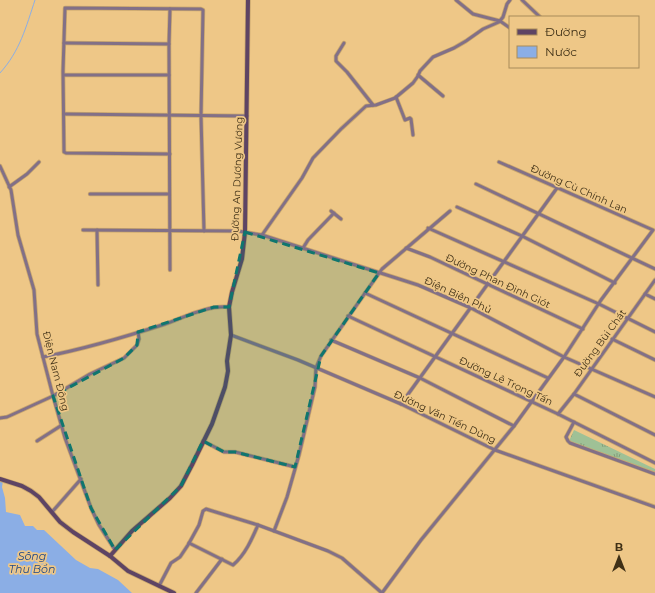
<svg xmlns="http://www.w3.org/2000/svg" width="655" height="593" viewBox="0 0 655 593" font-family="Montserrat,sans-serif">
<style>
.grass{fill:url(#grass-tufts)}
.water{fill:#8baee5}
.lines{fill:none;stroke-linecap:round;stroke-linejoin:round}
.stream{stroke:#8baee5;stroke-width:1}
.street-casing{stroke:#c8a66e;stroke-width:4.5}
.secondary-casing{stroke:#c8a66e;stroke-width:5.5}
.street{stroke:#827087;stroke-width:3}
.secondary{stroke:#5e4464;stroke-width:4}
.marked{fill:#0f766e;fill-opacity:0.2;stroke:#0f766e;stroke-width:3;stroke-dasharray:8 5;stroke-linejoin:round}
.labels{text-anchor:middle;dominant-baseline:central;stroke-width:3.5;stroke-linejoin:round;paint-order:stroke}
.street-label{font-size:10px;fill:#3f3016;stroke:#eec787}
.water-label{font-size:11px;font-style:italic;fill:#1c4688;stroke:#eec787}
</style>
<defs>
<pattern id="grass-tufts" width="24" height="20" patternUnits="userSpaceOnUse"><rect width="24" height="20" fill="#9fc196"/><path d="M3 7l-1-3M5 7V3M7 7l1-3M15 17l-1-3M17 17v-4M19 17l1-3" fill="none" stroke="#839d79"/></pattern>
</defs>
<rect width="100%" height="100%" fill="#eec787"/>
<path class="grass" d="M574,430L655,469V472L569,441Z"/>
<path class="water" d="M0,479L3,481L2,487L5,498L6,512L20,515L25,526H33L37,530H44L76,560L90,568L98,569L118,580L132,593H0Z"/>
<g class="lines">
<path class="stream" d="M0,73C20,51 26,27 35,0"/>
<g class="street-casing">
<g id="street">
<path d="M456,0L473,14L500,21L510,28"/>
<path d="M522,0L540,17"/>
<path d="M170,9L169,44L170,270"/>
<path d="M64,43L169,44"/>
<path d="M344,43L336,56V61L347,72L373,105"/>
<path d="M64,75H169"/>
<path d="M418,75L443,96"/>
<path d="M396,97L405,120L410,118L411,119L413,135"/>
<path d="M64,114L247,116"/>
<path d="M170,154L66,153L64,152L63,71L65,8L201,9L203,10L201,116L204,231"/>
<path d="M0,166L11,190L18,235L34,290L37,334L53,396L65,438L91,508L99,525L115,550"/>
<path d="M476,184L655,269"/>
<path d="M9,187L27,174L39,162"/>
<path d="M90,194H169"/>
<path d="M457,207L522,236L615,283"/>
<path d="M331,211L341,219"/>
<path d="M428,228L599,304L655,332"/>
<path d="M83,230L238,231L262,235L418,285L471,308L564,357L655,397"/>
<path d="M97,230L98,285"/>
<path d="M262,235L302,178L313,158L341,129L366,106L376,105L395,98L413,83L418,76L420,71L433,57L454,48L466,41L483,29L499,22L503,17L507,4L510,0"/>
<path d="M303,248L308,240L334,213"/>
<path d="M406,248L430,257L583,329"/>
<path d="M365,293L548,378"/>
<path d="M645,294L655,299"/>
<path d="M348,316L558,414L655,463"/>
<path d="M231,335L298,360L401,404L495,450L655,507"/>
<path d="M612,339L655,360"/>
<path d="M331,340L420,378L514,426"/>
<path d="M43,357C84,349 125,337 165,324C185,317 207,305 229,307"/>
<path d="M574,394L655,435"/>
<path d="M401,404L557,188"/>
<path d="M558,414L574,394L655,280"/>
<path d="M0,418L7,417L53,396L90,374L124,358L137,345L139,339L138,332"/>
<path d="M574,422L566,437L568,441L570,443L655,474"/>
<path d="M37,441L62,425"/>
<path d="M203,441L224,452H235L295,467"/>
<path d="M52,512L81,479"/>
<path d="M274,531L287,497L299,455L315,387L316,368L321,356L382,269L450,211"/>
<path d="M189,543L233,565C245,555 252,539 258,525"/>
<path d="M159,586L171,563L180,557L188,545L199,525L203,511L206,509L258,525L328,551L342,558L382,593"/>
<path d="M196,593L222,559"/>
<path d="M382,593L421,540L514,426L564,357L601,300L653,230L499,162"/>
</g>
</g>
<g class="secondary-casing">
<g id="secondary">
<path d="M0,479L22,486L31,491L39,497L60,522L73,532L110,556L128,571L174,593"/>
<path d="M110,556L132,531L170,498L181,486L192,465L212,424L225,387L228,371L227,361L231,335L229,307L232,292L242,259L245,232L248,0"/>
</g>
</g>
<use href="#street" class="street"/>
<use href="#secondary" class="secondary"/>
</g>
<path class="marked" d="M245,232L379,273L321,356L295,467L235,452H224L203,441L181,486L115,550L91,508L53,396L124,358L137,345L138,332L214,307H229Z"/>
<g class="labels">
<g class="street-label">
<text transform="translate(237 179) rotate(-88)">Đường An Dương Vương</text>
<text transform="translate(579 189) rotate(24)">Đường Cù Chính Lan</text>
<text transform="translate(498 281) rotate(25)">Đường Phan Đình Giót</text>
<text transform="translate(458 295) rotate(25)">Điện Biên Phủ</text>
<text transform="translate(600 343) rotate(-54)">Đường Bùi Chát</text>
<text transform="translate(56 371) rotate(76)">Điện Nam Đông</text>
<text transform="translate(506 381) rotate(25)">Đường Lê Trọng Tấn</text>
<text transform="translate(445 417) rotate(25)">Đường Văn Tiến Dũng</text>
</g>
<g class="water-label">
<text x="32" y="556">Sông<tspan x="32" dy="13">Thu Bồn</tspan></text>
</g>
</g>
<rect x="509" y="16" width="130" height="52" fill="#eec787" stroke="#a88b5a"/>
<rect x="517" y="29" width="20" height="6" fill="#5e4464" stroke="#a88b5a"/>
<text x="545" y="36" font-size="12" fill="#3f3016">Đường</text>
<rect x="517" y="46" width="20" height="12" fill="#8baee5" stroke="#a88b5a"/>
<text x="545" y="56" font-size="12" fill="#3f3016">Nước</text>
<g transform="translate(619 557)" stroke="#eec787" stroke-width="3" paint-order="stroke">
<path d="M0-3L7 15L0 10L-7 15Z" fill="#3f3016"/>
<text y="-6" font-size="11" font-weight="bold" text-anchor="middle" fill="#3f3016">B</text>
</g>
</svg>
